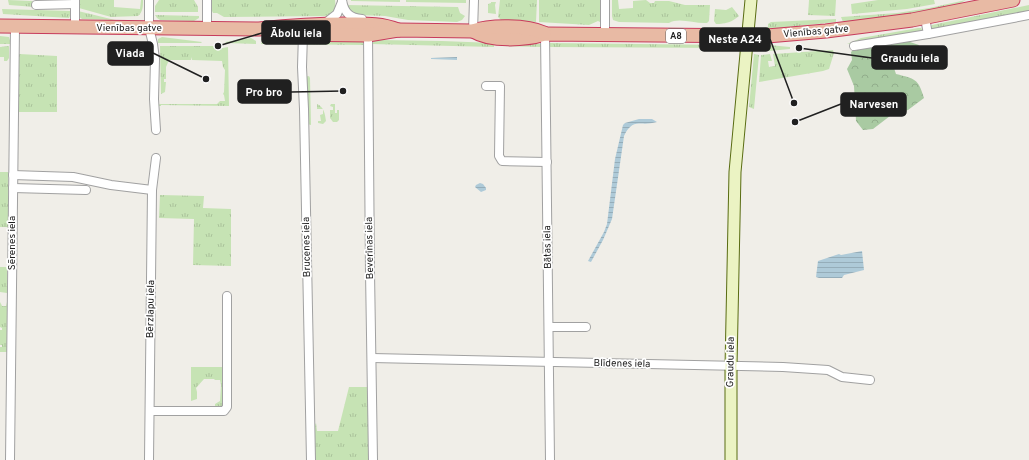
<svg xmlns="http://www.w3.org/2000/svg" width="1029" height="460" viewBox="0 0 1029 460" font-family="Overpass,sans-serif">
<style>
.grass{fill:url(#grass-tufts)}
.forest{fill:url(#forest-crowns)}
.water{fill:url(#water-rules)}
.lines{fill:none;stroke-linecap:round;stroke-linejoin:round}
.minor-casing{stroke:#a1a1a1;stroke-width:10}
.secondary-casing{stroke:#596c12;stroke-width:13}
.trunk-casing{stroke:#c73b5c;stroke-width:15}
.minor{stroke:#fff;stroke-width:8}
.secondary{stroke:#ebf3c3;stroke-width:11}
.trunk{stroke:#e8baa4;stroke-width:13}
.labels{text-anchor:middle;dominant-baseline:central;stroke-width:3.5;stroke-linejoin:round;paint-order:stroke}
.shield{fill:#fff;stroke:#636363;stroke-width:1}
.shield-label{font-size:9px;font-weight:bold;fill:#202020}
.street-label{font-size:10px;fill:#202020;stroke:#fff}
.leader{fill:none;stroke:#202020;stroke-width:1.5}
.callout-dot{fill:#202020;stroke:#fff;stroke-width:1.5}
.callout{fill:#202020;stroke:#202020;stroke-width:1.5}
.callout-label{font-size:11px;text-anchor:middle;font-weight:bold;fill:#fff}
</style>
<defs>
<pattern id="grass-tufts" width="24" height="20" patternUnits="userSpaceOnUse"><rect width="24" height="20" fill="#c6e3b4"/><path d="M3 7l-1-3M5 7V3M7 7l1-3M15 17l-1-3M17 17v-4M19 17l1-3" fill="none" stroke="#aac29a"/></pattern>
<pattern id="forest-crowns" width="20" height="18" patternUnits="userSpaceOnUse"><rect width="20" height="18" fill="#a9caa2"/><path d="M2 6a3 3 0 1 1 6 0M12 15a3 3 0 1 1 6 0" fill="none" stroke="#91ad8b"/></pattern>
<pattern id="water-rules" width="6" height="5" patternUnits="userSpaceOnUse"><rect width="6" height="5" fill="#aecad8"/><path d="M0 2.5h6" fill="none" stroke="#95adb9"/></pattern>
</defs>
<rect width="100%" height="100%" fill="#f0eee8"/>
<g class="grass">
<path d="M8,0L32,1L35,7L9,5Z"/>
<path d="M79,0H114V7L140,9L141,0H143C143,6 143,12 138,16L111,17L79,8Z"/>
<path d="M159,0H194L198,7V12H155V6Z"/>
<path d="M210,0H335C336,8 334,15 325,16L224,17L217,13H213L211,9Z"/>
<path d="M351,0H400V2L351,1Z"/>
<path d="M406,0H466V3L406,2Z"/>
<path d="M500,0H537L536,22L501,20L498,17Z"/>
<path d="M539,0H602V17L600,22L598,21L589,25L539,22Z"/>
<path d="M612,0H618L619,9L633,8V1L646,0L650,3H654L655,1H669L685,5H710L709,21L707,23C695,24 679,17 669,23L619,22L613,20L612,16Z"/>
<path d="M809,0H836L835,16L808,15Z"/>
<path d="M878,0H934L935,4L907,9L852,14L851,4Z"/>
<path d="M966,0L959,4L902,15L843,22L841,17L897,13L929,8Z"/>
<path d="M491,2H496L495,5L496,14L488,13V4L491,3Z"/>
<path d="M346,5L458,7L460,13L465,16L462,20L457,22L408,20L385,16L358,15L352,13Z"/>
<path d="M1029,5V12L937,29L931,28L932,25Z"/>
<path d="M732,7L739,16C732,22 726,24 716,24L714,21L715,9L726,10Z"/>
<path d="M2,9L70,11L71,14L69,18L3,14Z"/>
<path d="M78,11L115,20L82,19L78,16Z"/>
<path d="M155,15L199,16V18L194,21L160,20L157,18Z"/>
<path d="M836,19V22L768,29V24L771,22Z"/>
<path d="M918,28H921L923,31L873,42L847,44L861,38Z"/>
<path d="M0,36L9,37L11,44H0Z"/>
<path d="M162,37L202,42L201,43H158V39Z"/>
<path d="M251,38L256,41V44L226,43L225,42Z"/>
<path d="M265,38L364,39L365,45L261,44L262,41Z"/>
<path d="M379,40L442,41L494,43V47L371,44L374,41Z"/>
<path d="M499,43L542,44V47L499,46Z"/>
<path d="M549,43L730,45V48L547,47V44Z"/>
<path d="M769,45L790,47V49L769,51Z"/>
<path d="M9,46V58L7,61H4V57H0V47Z"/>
<path d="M160,46H215L217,49L228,47L229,106L161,105V106H157L160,104H217L220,101H225L224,95L223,94L224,92L225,70L223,67L222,61L192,60V57L191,60H169L166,67V79H164V82H166L165,92L161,94Z"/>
<path d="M833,50L834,53L829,69L823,71L759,82L761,55L770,54L772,61H768L769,67L775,66L773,54Z"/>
<path d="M19,54L57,56V112H17Z"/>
<path d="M754,54L759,55L754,109L749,107Z"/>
<path d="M309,76L310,78L311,125L307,124L306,77Z"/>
<path d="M317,104C324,107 325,114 326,121L323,124L318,123V121H321L320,115L323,114V109H317Z"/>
<path d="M331,104H335V113H337V110H339V120L337,122H333L330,118V110H333V107L330,106Z"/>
<rect x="0" y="172" width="8" height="55"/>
<path d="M160,195L204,196L203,208L231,209V266L193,265L194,219L159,218Z"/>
<path d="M0,267H7V293L0,292Z"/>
<path d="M0,302L2,306H6L7,302V352H0V347H2V345H0V330H2V328L0,327Z"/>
<path d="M191,367H225L224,407L215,409V404L220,401L221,385L220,380H215L214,379H204L196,388L197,392V399L191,401Z"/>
<path d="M349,387H369L370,460H315V425L316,423L317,431H338Z"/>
</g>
<path class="forest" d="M907,41L919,45L916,54L892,62L896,74C915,79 918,78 924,98L908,110L890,116L873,129L863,130L856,121L854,86L847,69L852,60L851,52L854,49Z"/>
<g class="water">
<path d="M457,57V60L431,59V58Z"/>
<path d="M639,119H652L657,122C641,127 633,117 624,136L612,219L603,240L591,262L588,261L604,232L607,224L615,159L623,125L625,123Z"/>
<path d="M480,183L483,184L486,188V190L481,192L475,187L476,185Z"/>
<path d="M862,251L864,270L844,275L842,278H819L816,277L818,261L839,254L841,255Z"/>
</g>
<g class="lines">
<g class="minor-casing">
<g id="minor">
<path d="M149,0V28L153,44L155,59L154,99L156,130"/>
<path d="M342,0C344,13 350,18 362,19"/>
<path d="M605,0V35"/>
<path d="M36,5L75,4"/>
<path d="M925,18L928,34"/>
<path d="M324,24L337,14L342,2"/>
<path d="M75,28V0"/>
<path d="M207,29V0"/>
<path d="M473,31L474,0"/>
<path d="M303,34L302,67L304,109L311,460"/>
<path d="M545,34L550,460"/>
<path d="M368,35L370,272L373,460"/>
<path d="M854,46L928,34L1029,15"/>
<path d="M486,86H500L499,156L502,161L547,162"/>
<path d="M13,175L73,177L111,185L152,190"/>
<path d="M13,188L86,190"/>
<path d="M549,327H586"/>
<path d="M372,358L783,367L828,370L842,377L870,380"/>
<path d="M150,411H224L227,407V296"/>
<path d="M10,460L15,27"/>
<path d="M149,460L152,190L156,158"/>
</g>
</g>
<g class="secondary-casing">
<path id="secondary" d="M731,460V367L735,172L751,0"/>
</g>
<g class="trunk-casing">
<g id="trunk">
<path d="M0,26L259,29C288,26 317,24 346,24C364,24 381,23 398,30"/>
<path d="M473,31C491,42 525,40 545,34L767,36L826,31L912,20L1013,0"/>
<path d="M283,34L368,35L398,30L473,31C490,25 527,25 544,33"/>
</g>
</g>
<use href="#minor" class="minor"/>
<use href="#secondary" class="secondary"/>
<use href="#trunk" class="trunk"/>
</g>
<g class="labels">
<rect class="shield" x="666" y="29" width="20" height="14" rx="3"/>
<g class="shield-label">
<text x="676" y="36">A8</text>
</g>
<g class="street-label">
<text x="129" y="28">Vienības gatve</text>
<text transform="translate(816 32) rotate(-5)">Vienības gatve</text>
<text transform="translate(12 243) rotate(-90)">Sērenes iela</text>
<text transform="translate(307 247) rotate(-91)">Brucenes iela</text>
<text transform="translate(548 247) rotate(-91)">Bātas iela</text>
<text transform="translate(370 248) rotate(-91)">Beverīnas iela</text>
<text transform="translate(151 309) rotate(-89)">Bērzlapu iela</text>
<text transform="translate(731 362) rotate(-89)">Graudu iela</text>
<text transform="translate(622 364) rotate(1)">Blīdenes iela</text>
</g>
</g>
<path class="leader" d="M218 46L262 33M794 103L770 39M206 79L153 53M799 48L872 58M343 91L291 92M795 122L841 104"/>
<g class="callout-dot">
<circle cx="218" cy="46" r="4"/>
<circle cx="794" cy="103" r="4"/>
<circle cx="206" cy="79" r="4"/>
<circle cx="799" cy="48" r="4"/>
<circle cx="343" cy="91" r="4"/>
<circle cx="795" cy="122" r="4"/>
</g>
<g class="callout">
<rect x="262" y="21" width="68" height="23" rx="4"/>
<rect x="700" y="28" width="70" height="23" rx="4"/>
<rect x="108" y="42" width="45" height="23" rx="4"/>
<rect x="872" y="46" width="75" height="23" rx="4"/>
<rect x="238" y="80" width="53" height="23" rx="4"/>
<rect x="841" y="93" width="65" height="23" rx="4"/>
</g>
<g class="callout-label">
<text x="296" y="37">Ābolu iela</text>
<text x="735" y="43">Neste A24</text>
<text x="130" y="57">Viada</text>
<text x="910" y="62">Graudu iela</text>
<text x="264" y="96">Pro bro</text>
<text x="874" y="108">Narvesen</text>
</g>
</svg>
